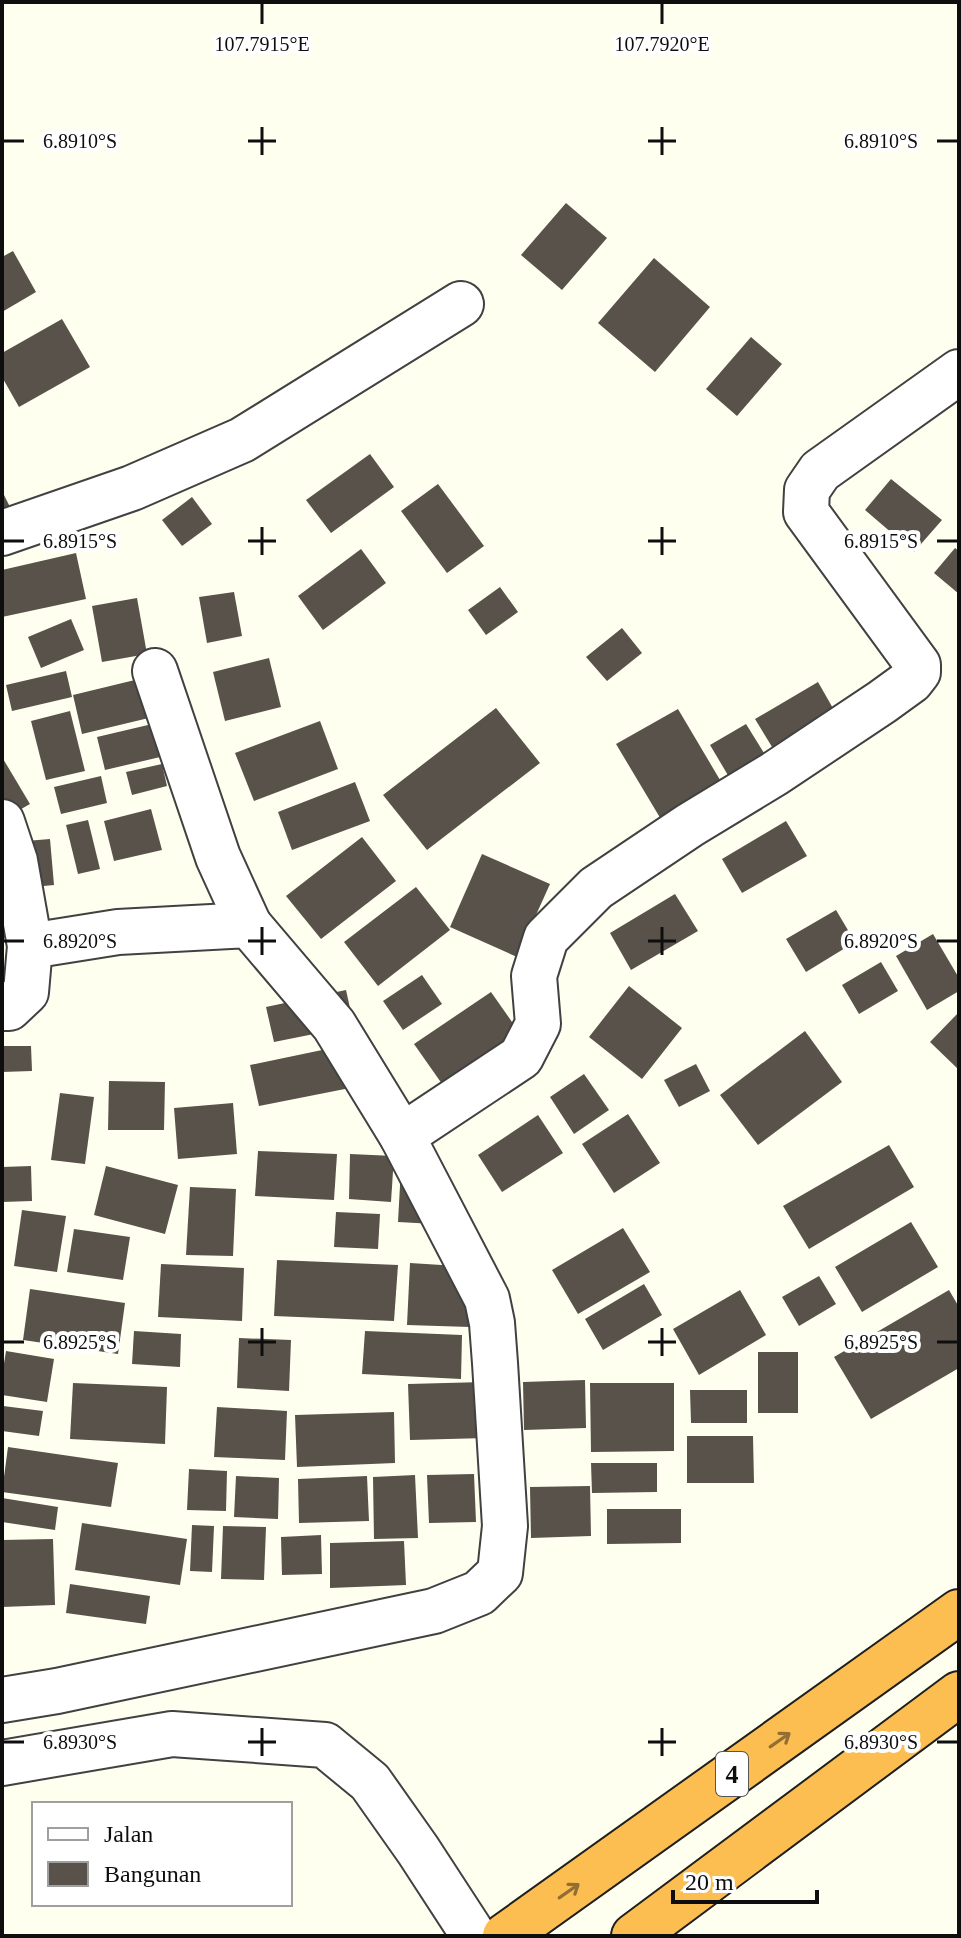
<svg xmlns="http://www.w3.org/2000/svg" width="961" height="1938" viewBox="0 0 961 1938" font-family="Georgia,serif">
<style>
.building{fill:#58524a}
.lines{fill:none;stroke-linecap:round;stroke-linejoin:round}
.minor-casing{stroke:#414141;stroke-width:48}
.motorway-casing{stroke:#1f1f1f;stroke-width:48}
.minor{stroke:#fff;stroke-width:44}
.motorway{stroke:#fcbd51;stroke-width:44}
.oneway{stroke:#916e33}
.ticks{fill:none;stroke:#0e0e0e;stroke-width:3}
.labels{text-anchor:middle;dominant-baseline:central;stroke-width:8;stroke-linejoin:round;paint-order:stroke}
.shield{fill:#fff;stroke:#565656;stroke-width:2}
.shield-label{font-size:26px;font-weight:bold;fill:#0e0e0e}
.ticks-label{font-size:20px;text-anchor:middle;fill:#0e0e0e;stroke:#fff;stroke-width:8;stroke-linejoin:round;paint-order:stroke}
</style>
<rect width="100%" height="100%" fill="#fffff0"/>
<g class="building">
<path d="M566,203L607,238L562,290L521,255Z"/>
<path d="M13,251L36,292L2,312V257Z"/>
<path d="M654,258L710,307L655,372L598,323Z"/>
<path d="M62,319L90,367L19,407L2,377V353Z"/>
<path d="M751,337L782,364L737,416L706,389Z"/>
<path d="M370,454L394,487L331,533L306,500Z"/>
<path d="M891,479L942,520L914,552L865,510Z"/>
<path d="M438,484L484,546L447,573L401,511Z"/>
<path d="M2,491L16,519L2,526Z"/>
<path d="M192,497L212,524L182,546L162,520Z"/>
<path d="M955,548L959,551V594L934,573Z"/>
<path d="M361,549L386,583L323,630L298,596Z"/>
<path d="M76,553L86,599L2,617V570Z"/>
<path d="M500,587L518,612L486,635L468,610Z"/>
<path d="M234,592L242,636L207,643L199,597Z"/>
<path d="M137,598L147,654L102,662L92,606Z"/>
<path d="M71,619L84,650L41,668L28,637Z"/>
<path d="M622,628L642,653L607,681L586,657Z"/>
<path d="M269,658L281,707L225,721L213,672Z"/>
<path d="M66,671L72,697L12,711L6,685Z"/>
<path d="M172,671L182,710L82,734L73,695Z"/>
<path d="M818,682L842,724L780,760L755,719Z"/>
<path d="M496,708L540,763L427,850L383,795Z"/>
<path d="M678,709L723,785L662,821L616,744Z"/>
<path d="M70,711L85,771L46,780L31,721Z"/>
<path d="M182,717L190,750L105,770L97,737Z"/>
<path d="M320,721L338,769L254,801L235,753Z"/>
<path d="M746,724L769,761L732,782L710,745Z"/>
<path d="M2,757L30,804L2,820Z"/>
<path d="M162,764L167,786L132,795L126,772Z"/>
<path d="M101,776L107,803L61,814L54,787Z"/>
<path d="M355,782L370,821L292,850L278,812Z"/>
<path d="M151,809L162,850L114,861L104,821Z"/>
<path d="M88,820L100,869L78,874L66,825Z"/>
<path d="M786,821L807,856L742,893L722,859Z"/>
<path d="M362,837L396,881L321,939L286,896Z"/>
<path d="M50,839L54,885L2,890V843Z"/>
<path d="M482,854L550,884L517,957L450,927Z"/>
<path d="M416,887L450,930L378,986L344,942Z"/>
<path d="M675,894L698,931L631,970L610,933Z"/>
<path d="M836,910L855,942L806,972L786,939Z"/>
<path d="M933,934L959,978V991L927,1010L896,956Z"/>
<path d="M881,962L898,991L859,1014L842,985Z"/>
<path d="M422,975L442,1004L403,1030L383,1001Z"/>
<path d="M629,986L682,1028L642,1079L589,1037Z"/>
<path d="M346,990L354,1026L274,1042L266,1007Z"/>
<path d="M491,992L524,1039L447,1091L414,1044Z"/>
<path d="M959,1012V1070L930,1042Z"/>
<path d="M805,1031L842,1082L758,1145L720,1095Z"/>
<path d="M346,1045L355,1087L259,1106L250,1065Z"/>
<path d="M2,1046H31L32,1071L2,1072Z"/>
<path d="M696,1064L710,1091L679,1107L664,1080Z"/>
<path d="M584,1074L609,1110L574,1134L550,1097Z"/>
<path d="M109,1081L165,1082L164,1130H108Z"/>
<path d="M60,1093L94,1097L85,1164L51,1160Z"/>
<path d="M233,1103L237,1154L178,1159L174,1108Z"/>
<path d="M628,1114L660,1163L614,1193L582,1144Z"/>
<path d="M538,1115L563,1153L502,1192L478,1155Z"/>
<path d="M889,1145L914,1187L809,1249L783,1206Z"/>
<path d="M258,1151L337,1154L334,1200L255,1196Z"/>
<path d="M350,1154L394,1156L391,1202L349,1199Z"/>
<path d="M31,1166L32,1201L2,1202V1167Z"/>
<path d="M106,1166L178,1185L165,1234L94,1215Z"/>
<path d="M401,1167L434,1224L398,1222Z"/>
<path d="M190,1187L236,1189L233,1256L186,1255Z"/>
<path d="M22,1210L66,1216L57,1272L14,1266Z"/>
<path d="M336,1212L380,1214L378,1249L334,1247Z"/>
<path d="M911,1222L938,1267L862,1312L835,1267Z"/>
<path d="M623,1228L650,1272L578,1314L552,1270Z"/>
<path d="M74,1229L130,1237L123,1280L67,1272Z"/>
<path d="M277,1260L398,1265L394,1321L274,1316Z"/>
<path d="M410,1263L473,1267L470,1327L407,1325Z"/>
<path d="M161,1264L244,1268L242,1321L158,1317Z"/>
<path d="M819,1276L836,1304L799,1326L782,1297Z"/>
<path d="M644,1284L662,1315L603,1350L585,1319Z"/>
<path d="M30,1289L125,1303L118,1354L23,1340Z"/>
<path d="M740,1290L766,1335L699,1375L673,1329Z"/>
<path d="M949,1290L959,1307V1368L871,1419L834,1357Z"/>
<path d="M134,1331L181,1334L180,1367L132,1364Z"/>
<path d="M365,1331L462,1335L461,1379L362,1374Z"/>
<path d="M239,1338L291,1340L289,1391L237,1388Z"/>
<path d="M6,1351L54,1359L47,1402L2,1395V1376Z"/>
<rect x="758" y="1352" width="40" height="61"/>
<path d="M585,1380L586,1428L524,1430L523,1382Z"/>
<path d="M484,1382L486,1438L410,1440L408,1384Z"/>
<path d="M73,1383L167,1387L165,1444L70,1439Z"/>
<path d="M590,1383H674V1451L591,1452Z"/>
<path d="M690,1390H747V1423H691Z"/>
<path d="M3,1406L43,1411L39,1436L2,1431Z"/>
<path d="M217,1407L287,1411L285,1460L214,1457Z"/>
<path d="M394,1412L395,1463L297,1467L295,1415Z"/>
<path d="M687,1436H753L754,1483H687Z"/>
<path d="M8,1447L118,1463L111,1507L2,1492Z"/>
<path d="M591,1463H657V1492L592,1493Z"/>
<path d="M189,1469L227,1471L226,1511L187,1510Z"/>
<path d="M474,1474L476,1522L429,1523L427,1475Z"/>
<path d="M415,1475L418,1538L374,1539L373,1477Z"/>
<path d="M236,1476L279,1478L278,1519L234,1517Z"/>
<path d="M367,1476L369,1521L299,1523L298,1479Z"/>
<path d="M590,1486L591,1536L531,1538L530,1487Z"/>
<path d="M2,1498L58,1507L55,1530L2,1522Z"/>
<path d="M607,1509H681V1543L607,1544Z"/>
<path d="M82,1523L187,1539L180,1585L75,1570Z"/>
<path d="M192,1525L214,1526L212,1572L190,1571Z"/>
<path d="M223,1526L266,1527L264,1580L221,1579Z"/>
<path d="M321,1535L322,1574L282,1575L281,1537Z"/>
<path d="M53,1539L55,1605L2,1607V1540Z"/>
<path d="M404,1541L406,1585L330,1588V1543Z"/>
<path d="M70,1584L150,1596L146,1624L66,1613Z"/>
</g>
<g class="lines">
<g class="minor-casing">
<g id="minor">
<path d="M2,533L132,488L242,440L461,304"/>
<path d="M155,671L218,857L249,925"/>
<path d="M2,822L15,861L30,946L26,992L9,1008H2"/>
<path d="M402,1136L521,1057L538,1024L534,976L546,938L596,888L690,825L774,774L882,702L911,681L918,672V665L806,512L807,490L820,471L959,372"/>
<path d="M2,1700L57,1691L434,1611L479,1593L500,1573L505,1526L495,1363L492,1323L487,1299L402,1136L334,1025L249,925L118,932L30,946"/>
<path d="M2,1763L172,1734L325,1745L370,1782L418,1850L474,1936"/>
</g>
</g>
<g class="motorway-casing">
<g id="motorway">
<path d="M505,1936L959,1612"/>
<path d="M634,1936L959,1694"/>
</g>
</g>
<use href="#minor" class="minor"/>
<use href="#motorway" class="motorway"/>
</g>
<defs><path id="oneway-shaft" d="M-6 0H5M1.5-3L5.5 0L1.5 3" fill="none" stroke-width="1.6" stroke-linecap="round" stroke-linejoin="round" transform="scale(2)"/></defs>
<g class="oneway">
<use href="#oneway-shaft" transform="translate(780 1740) rotate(-35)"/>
<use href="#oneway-shaft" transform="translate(569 1891) rotate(-35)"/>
</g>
<path class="ticks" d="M262,4V24M662,4V24M262,127V155M662,127V155M4,141H24M248,141H276M648,141H676M937,141H957M262,527V555M662,527V555M4,541H24M248,541H276M648,541H676M937,541H957M262,927V955M662,927V955M4,941H24M248,941H276M648,941H676M937,941H957M262,1328V1356M662,1328V1356M4,1342H24M248,1342H276M648,1342H676M937,1342H957M262,1728V1756M662,1728V1756M4,1742H24M248,1742H276M648,1742H676M937,1742H957"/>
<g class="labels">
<rect class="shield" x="716" y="1752" width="32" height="44" rx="6"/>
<g class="shield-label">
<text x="732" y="1774">4</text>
</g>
</g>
<g class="ticks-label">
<text x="262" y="51">107.7915°E</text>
<text x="662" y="51">107.7920°E</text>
<text x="80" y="148">6.8910°S</text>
<text x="881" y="148">6.8910°S</text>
<text x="80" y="548">6.8915°S</text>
<text x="881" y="548">6.8915°S</text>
<text x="80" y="948">6.8920°S</text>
<text x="881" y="948">6.8920°S</text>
<text x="80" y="1349">6.8925°S</text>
<text x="881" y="1349">6.8925°S</text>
<text x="80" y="1749">6.8930°S</text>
<text x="881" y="1749">6.8930°S</text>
</g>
<rect width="961" height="1938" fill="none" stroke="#0e0e0e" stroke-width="8"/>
<rect x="32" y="1802" width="260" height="104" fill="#ffffff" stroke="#9f9f9f" stroke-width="2"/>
<rect x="48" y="1828" width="40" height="12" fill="#ffffff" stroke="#9f9f9f" stroke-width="2"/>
<text x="104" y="1842" font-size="24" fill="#0e0e0e">Jalan</text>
<rect x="48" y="1862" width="40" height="24" fill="#58524a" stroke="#9f9f9f" stroke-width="2"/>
<text x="104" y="1882" font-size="24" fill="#0e0e0e">Bangunan</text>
<path d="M673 1890v12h144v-12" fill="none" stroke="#0e0e0e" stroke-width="4"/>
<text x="685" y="1890" font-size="24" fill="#0e0e0e" stroke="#ffffff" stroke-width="6" paint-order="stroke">20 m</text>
</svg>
